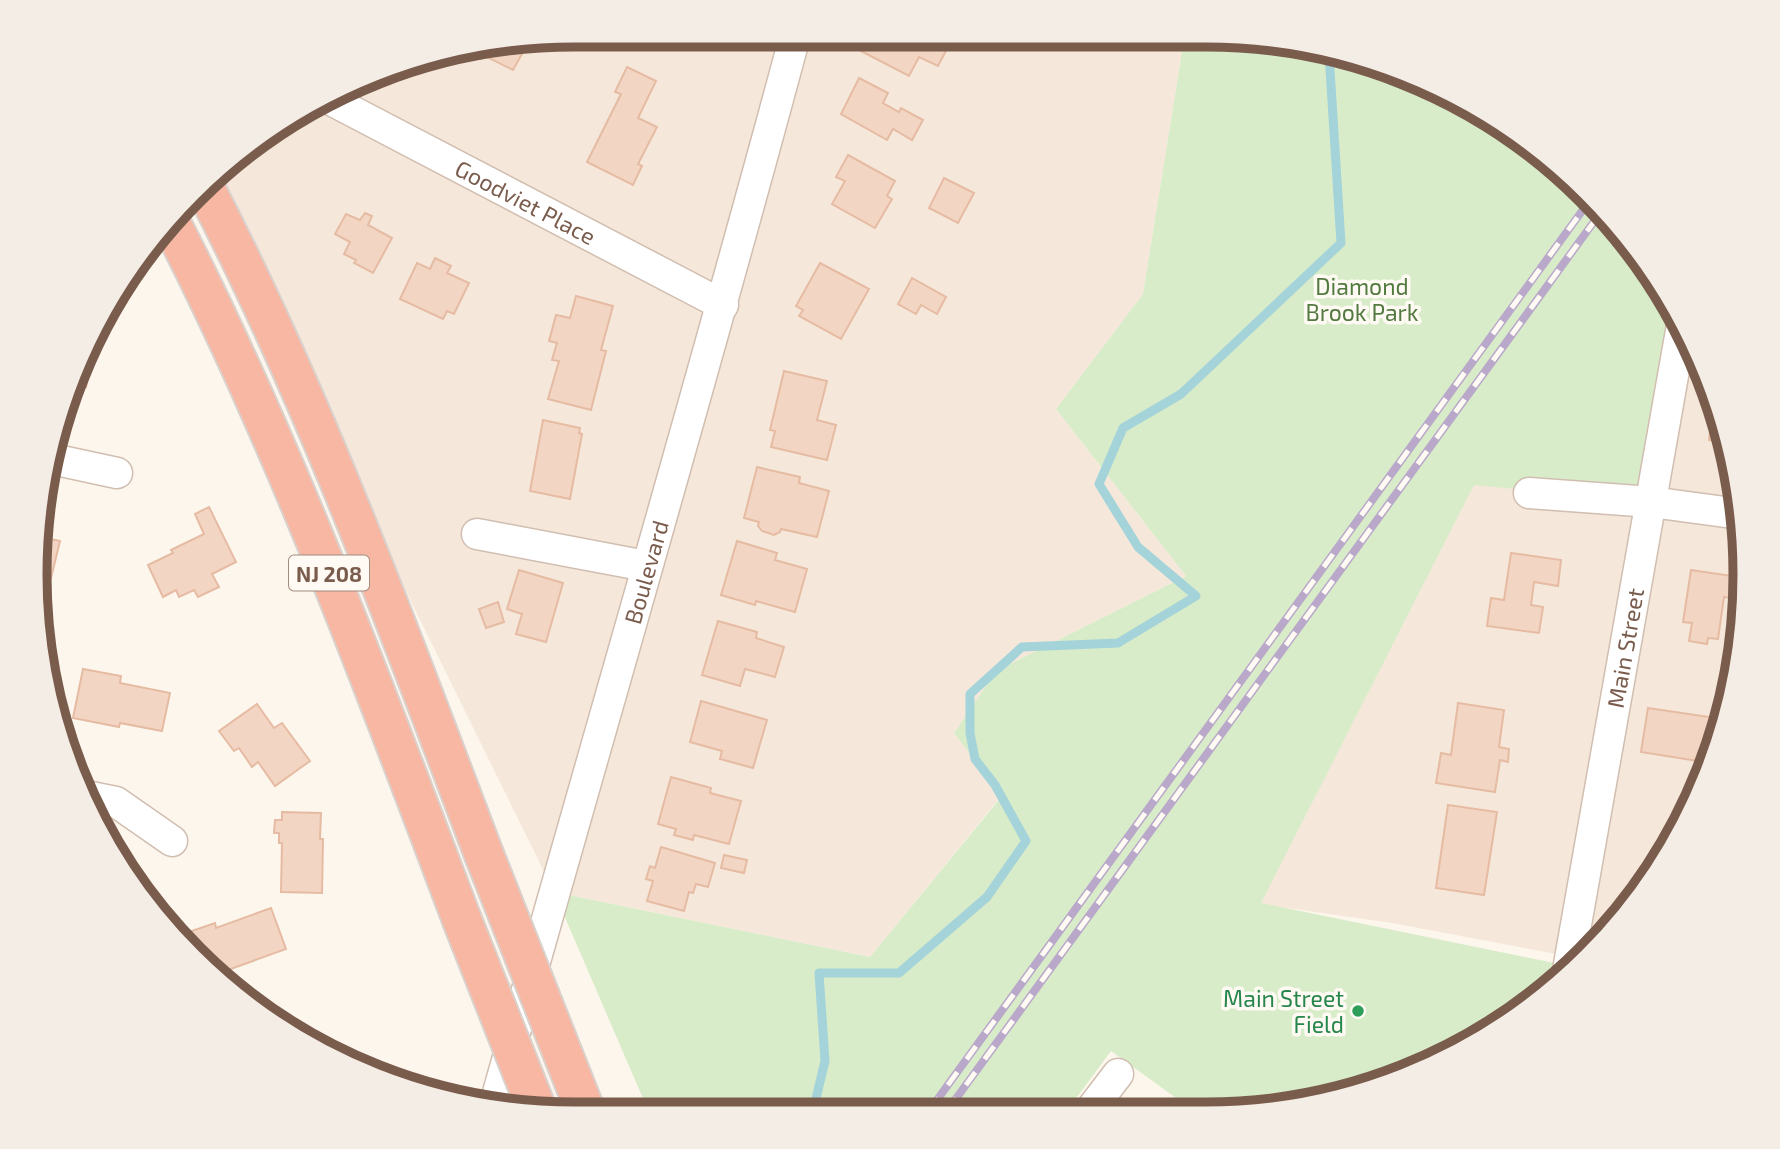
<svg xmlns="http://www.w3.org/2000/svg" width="1780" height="1149" viewBox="0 0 1780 1149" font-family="'Exo 2',sans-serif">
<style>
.residential{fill:#f5e8da}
.green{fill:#d8ecc9}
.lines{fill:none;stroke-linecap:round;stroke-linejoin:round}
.stream{stroke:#a5d3da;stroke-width:9}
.building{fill:#f3d5c3;stroke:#e6bba3;stroke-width:2}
.minor-casing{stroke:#d1beb0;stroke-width:33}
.highway-casing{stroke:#dad1cd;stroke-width:42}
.minor{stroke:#fff;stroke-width:30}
.highway{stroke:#f7b7a3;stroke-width:38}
.rail-casing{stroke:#b9a8c9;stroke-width:8}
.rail{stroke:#fffaf3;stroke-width:5;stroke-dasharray:16;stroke-linecap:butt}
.highway-bridge-casing{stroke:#dad1cd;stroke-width:42;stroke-linecap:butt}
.highway-bridge{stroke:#f7b7a3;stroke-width:38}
.leisure-dot{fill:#2e9e5b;stroke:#fffaf3;stroke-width:2.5}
.labels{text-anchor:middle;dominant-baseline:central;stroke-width:7;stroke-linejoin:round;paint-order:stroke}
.shield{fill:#fffaf3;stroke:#a28b7f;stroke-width:2}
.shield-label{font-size:21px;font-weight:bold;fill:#7a5c4d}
.street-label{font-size:23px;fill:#7a5c4d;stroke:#fffaf3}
.park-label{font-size:23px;fill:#537a41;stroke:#fffaf3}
.leisure-label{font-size:23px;fill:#27864d;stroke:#fffaf3;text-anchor:end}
.rim{fill:none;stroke:#7a5c4d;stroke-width:9}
</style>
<rect width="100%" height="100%" fill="#fdf6ec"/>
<g class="residential">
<path d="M574,35L1184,39L1143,294L1056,409L1186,576L996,671L954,733L1002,795L870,957L554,892L208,189L274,126L401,64Z"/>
<path d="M1689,336L1727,434L1744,539L1740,645L1716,748L1673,844L1611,930L1571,968L1572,957L1392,923L1260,904L1474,484L1651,501Z"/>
</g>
<path class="green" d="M1184,39L1276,40L1412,76L1561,169L1633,246L1682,325L1651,502L1474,485L1261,903L1569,966L1568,970L1534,1002L1444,1059L1345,1096L1240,1113H1197L1111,1051L1066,1112L648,1110L554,892L870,957L1002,796L954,733L996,671L1186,576L1056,409L1143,294Z"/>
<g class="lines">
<path class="stream" d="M813,1111L825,1061L819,973H899L987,897L1026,841L995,785L975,759L970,733V694L1022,647L1118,643L1196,596L1138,547L1099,484L1123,428L1181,394L1341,243L1329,54"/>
</g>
<g class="building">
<path d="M684,36H706L700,48L682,40Z"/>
<path d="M869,37H936L949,45L938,66L919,57L909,76L861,51Z"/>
<path d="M528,43L513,70L483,55L481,59L468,53Z"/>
<path d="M627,67L656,81L638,118L657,127L638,164L642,166L633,185L587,162L621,94L615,92Z"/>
<path d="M859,78L888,93L883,103L899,112L901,108L923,120L912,140L893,129L887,140L841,114Z"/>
<path d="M848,155L895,181L887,196L892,199L875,228L832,204L845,181L836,177Z"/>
<path d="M944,178L974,193L958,223L929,208Z"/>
<path d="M365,213L372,216L368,225L392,238L373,273L354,263L356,260L344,254L350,242L335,234L346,214L360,220Z"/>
<path d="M435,258L451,266L447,273L469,283L454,314L447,311L443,319L400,299L417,263L430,269Z"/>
<path d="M820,263L869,289L841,339L799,316L803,310L796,306Z"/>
<path d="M912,278L946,297L937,314L921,305L916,314L898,304Z"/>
<path d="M576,296L613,306L601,350L606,351L591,410L548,399L559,361L552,360L557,343L549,341L556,315L570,318Z"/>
<path d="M96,341L86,387L72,384Z"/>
<path d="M784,371L827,381L817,420L836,425L827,460L771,447L775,431L770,430Z"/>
<path d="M1714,401L1727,434L1728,443L1709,440Z"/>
<path d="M543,420L580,428L579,433L582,434L570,499L530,491Z"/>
<path d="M757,467L800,477L799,483L829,491L817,537L781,529L780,532L774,535L762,531L758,526L759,522L744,518Z"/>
<path d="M209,507L236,562L212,574L219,587L198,597L194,590L179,597L176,590L163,597L148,565L173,553L171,550L204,534L195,514Z"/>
<path d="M37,536L60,541L51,578L40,575Z"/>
<path d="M737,541L777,553L775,560L807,569L795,612L756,601L755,605L721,595Z"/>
<path d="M1511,553L1561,560L1558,586L1534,582L1531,605L1543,607L1539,633L1487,626L1491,598L1504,600Z"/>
<path d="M519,570L563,583L546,642L516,634L522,614L507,609Z"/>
<path d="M1691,570L1739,577L1736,599L1724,597L1718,639L1708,638L1707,644L1689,641L1692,623L1683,622Z"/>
<path d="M498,602L504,622L486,628L479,609Z"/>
<path d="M718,621L757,632L756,638L784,647L775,677L745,669L740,686L702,675Z"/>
<path d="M83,669L121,676L120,683L170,693L162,731L120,723L119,727L73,718Z"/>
<path d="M701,701L767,720L753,768L720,759L722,751L690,742Z"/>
<path d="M1458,703L1504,710L1499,747L1509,749L1508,762L1500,760L1495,792L1436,783L1441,753L1451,755Z"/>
<path d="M257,704L274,728L282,723L310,761L275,786L258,762L252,767L239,748L234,751L219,731Z"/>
<path d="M1648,708L1723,719L1716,748L1710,763L1641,752Z"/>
<path d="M671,777L711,788L710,793L741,801L729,844L694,835L693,840L674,835L676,829L658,824Z"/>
<path d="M1448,805L1497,812L1484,895L1436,888Z"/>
<path d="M282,812L321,813L320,839H323L322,893L281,892L282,843H279V833H274L275,820H282Z"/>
<path d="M661,847L715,863L708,887L696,884L693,893L689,892L684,911L647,901L653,881L646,879L650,866L655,868Z"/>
<path d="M724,855L747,860L744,873L721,868Z"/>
<path d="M271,908L286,949L214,975L180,935L215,923L216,928Z"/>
</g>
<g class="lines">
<g class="minor-casing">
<g id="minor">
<path id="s1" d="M329,99L723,305"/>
<path d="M52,459L117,473"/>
<path d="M1529,493L1651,502L1740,514"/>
<path d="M477,534L646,566"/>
<path d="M91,797L116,802L172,841"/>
<path id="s2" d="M1568,970L1682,325"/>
<path id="s3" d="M494,1107C594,750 699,394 795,36"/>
<path d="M1089,1112L1118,1074"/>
</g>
</g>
<g class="highway-casing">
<g id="highway">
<path d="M206,190C316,403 398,628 483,852"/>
<path d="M171,223C286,448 373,684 462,920"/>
</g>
</g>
<use href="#minor" class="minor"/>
<use href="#highway" class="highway"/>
<g class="rail-casing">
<g id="rail">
<path d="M929,1111L1590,200"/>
<path d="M947,1111L1601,212"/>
</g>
</g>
<use href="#rail" class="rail"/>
<g class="highway-bridge-casing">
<g id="highway-bridge">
<path d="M483,852L585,1110"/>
<path d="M462,920L537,1110"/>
</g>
</g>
<use href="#highway-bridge" class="highway-bridge"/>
</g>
<circle class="leisure-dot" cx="1358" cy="1011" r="7"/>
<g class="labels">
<rect class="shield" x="289" y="555.5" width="80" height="35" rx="5"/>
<g class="shield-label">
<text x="329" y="573">NJ 208</text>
</g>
<g class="street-label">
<text stroke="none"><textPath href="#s1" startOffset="222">Goodviet Place</textPath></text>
<text stroke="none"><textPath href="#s3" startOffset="556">Boulevard</textPath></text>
<text stroke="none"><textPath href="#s2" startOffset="327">Main Street</textPath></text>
</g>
<g class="park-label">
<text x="1362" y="286">Diamond<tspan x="1362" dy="26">Brook Park</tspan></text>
</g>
<g class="leisure-label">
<text x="1344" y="998">Main Street<tspan x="1344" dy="26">Field</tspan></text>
</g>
</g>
<path d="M0 0H1780V1149H0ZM574 47H1206A527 527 0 0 1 1733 574V575A527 527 0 0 1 1206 1102H574A527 527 0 0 1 47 575V574A527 527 0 0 1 574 47Z" fill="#f4ede6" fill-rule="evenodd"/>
<path class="rim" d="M574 47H1206A527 527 0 0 1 1733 574V575A527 527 0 0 1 1206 1102H574A527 527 0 0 1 47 575V574A527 527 0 0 1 574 47Z"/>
</svg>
